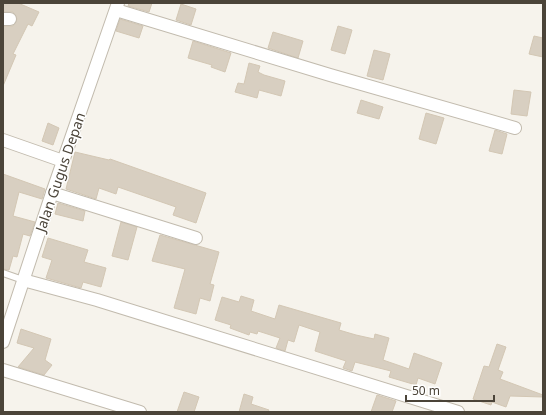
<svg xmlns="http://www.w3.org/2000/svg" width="546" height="415" viewBox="0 0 546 415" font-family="'Noto Sans',sans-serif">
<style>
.building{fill:#d8cfc1;stroke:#d3c7b4}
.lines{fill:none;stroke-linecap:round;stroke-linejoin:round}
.lane-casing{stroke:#c2bbae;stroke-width:8}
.street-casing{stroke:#c2bbae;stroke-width:14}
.lane{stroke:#fff;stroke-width:6}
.street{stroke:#fff;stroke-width:12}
.labels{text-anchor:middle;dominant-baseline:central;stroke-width:3;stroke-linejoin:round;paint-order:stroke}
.street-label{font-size:14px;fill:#4b4439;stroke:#fff}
</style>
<rect width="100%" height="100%" fill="#f6f3ec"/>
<g class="building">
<path d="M3,3H18L39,12L32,26L28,24L13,54L16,55L3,86V26H13L17,19L13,12H3Z"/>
<path d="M129,3H152L149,12L128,6Z"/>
<path d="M181,4L196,9L191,25L176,20Z"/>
<path d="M120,19L143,26L139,38L116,31Z"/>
<path d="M338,26L352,30L345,54L331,50Z"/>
<path d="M273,32L303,41L298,58L268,48Z"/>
<path d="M534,36L543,38V57L529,54Z"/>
<path d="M193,41L231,53L225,72L211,67L212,65L188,58Z"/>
<path d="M374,50L390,54L383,80L367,76Z"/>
<path d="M249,63L260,66L258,72L264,75L285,81L281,96L259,90L257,98L235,92L238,83L244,84Z"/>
<path d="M514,90L531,92L527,116L511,114Z"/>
<path d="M361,100L383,107L379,119L357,113Z"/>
<path d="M426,113L444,118L436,144L419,139Z"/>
<path d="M48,123L59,128L53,145L42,141Z"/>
<path d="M495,130L507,134L502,154L489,151Z"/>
<path d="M75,152L109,160L110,159L206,193L196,223L173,215L176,207L118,187L116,194L99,188L96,199L66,189Z"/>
<path d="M3,174L45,189L42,199L19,192L13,216L35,222L30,236L23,234L17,257L13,256L9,270L3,269Z"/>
<path d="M58,203L85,211L83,221L55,214Z"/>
<path d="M121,222L137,227L128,260L112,256Z"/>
<path d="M160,235L219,252L210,284L214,285L210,301L200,298L196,314L174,308L185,269L152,261Z"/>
<path d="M48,238L88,250L84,262L106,268L101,287L83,282L81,288L46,278L52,260L42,257Z"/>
<path d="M241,296L254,300L251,311L275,319L279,305L341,323L339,330L356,335L374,339L375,334L389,338L383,360L409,369L414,353L442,363L435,384L418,378L416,385L389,377L391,371L355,362L352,371L343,368L346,361L315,351L320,332L299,325L294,342L288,340L285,351L276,348L280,338L258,331L257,334L250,332L249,335L230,328L231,325L215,320L222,297L239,302Z"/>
<path d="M21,329L51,339L45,360L52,365L44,375L18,367L34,348L17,343Z"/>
<path d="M497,344L506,347L498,370L503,372L500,379L543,395V397L510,396L506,407L492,402L491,405L473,399L484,366L489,367Z"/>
<path d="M184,392L199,397L194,412H177Z"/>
<path d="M244,394L253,397L251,404L269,410L268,412H239Z"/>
<path d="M377,395L396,401L392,412H371Z"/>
</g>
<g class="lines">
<g class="lane-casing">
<path id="lane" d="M3,273L23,280"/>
</g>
<g class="street-casing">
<g id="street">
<path d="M116,10L330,75L515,128"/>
<path d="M3,19H10"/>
<path d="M3,140L63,161"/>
<path d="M52,193L196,238"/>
<path d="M23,280L97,300L458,412"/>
<path d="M3,342L52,193L118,3"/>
<path d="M3,370L140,412"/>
</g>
</g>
<use href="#lane" class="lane"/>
<use href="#street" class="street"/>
</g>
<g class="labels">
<g class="street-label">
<text transform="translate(60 172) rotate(-71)">Jalan Gugus Depan</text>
</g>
</g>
<rect width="546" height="415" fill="none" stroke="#4b4439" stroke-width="8"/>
<path d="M406 395v6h88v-6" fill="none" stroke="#4b4439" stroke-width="2"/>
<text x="412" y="395" font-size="12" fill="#4b4439" stroke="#ffffff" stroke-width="3" paint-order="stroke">50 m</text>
</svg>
